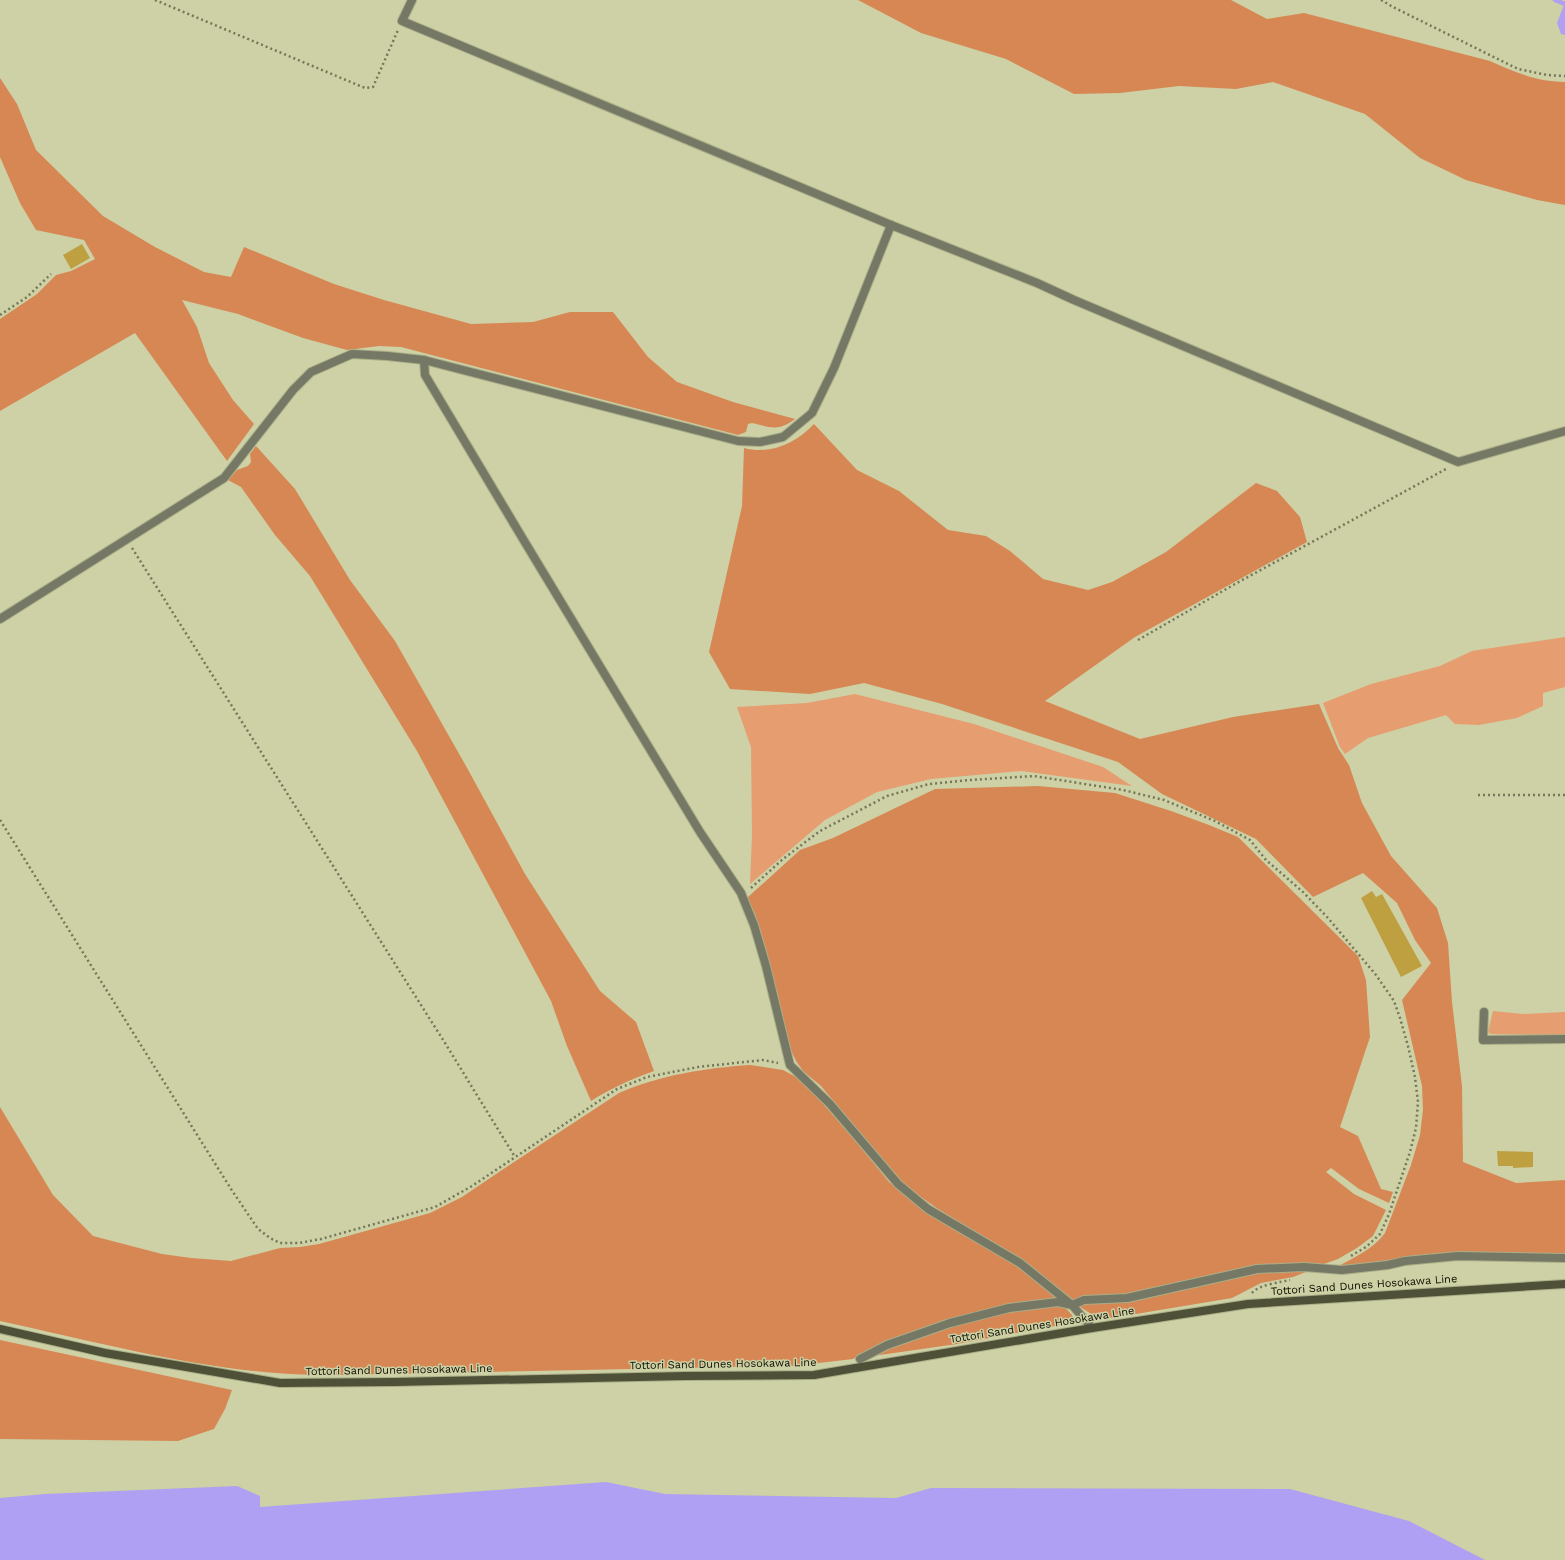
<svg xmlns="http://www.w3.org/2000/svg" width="1565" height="1560" viewBox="0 0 1565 1560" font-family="'Work Sans',sans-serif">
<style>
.green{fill:#e69d70}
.forest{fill:#d78754}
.water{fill:#afa0f3}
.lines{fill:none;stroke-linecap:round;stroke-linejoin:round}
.stream{stroke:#afa0f3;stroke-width:4.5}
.building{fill:#bea041}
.pedestrian-casing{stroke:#aaae87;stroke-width:10}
.minor-casing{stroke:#aaae87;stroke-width:10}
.secondary-casing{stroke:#aaae87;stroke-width:10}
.path{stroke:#747759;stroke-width:2.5;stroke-dasharray:2 3;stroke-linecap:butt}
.pedestrian{stroke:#767866;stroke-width:8}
.minor{stroke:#767866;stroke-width:8}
.secondary{stroke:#4e5037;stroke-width:8}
.labels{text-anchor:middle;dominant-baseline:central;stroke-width:3;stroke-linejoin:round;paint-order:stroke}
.street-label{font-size:11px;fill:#0d0d01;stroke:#cdd1a5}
</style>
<rect width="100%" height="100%" fill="#cdd1a5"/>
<g class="green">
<path d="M1565,637V687L1543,693V706L1517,718L1479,725L1455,724L1446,715L1368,738L1345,754L1340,747L1323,703L1371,684L1440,666L1472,651Z"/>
<path d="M855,694L974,724L1103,767L1132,786L1021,771L931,779L877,792L825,820L750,884L752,835L751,747L737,707L807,703Z"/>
<path d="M1493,1011L1523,1014L1565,1012V1035L1491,1034L1488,1032Z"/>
</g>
<g class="forest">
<path d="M858,0H1231L1267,19L1304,13L1490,61C1516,73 1536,81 1565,82V205L1537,200L1466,180L1420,158L1365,114L1273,82L1236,89L1179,86L1120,93L1074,94L1006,59L921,33Z"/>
<path d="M0,78L17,104L36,150L103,216L155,247L204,272L231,277L244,247L334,284L384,300L471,324L533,322L570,312H613L648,357L677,382L733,402L795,419C778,432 770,427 752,423L748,424L746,432L738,435L401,347L379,346L347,350L303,338L238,314L182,300L197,327L209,363L233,400L254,424L227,461L135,333L0,411V319L37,294L56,275L71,271L95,259L84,240L36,230L20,203L0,157Z"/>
<path d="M814,424L857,470L899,491L948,530L986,536L1010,551L1043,579L1088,590L1112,582L1166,552L1256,483L1277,491L1300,517L1307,542L1135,637L1045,701L1140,739L1233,717L1319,704L1338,748L1349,765L1362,803L1391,856L1437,908L1448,943L1452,1002L1462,1086L1463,1162L1516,1183L1565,1180V1255L1498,1253H1441L1393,1261L1337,1267C1355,1257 1373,1249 1385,1233L1411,1165L1420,1135L1423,1110L1422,1086L1402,1000L1431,963L1415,940L1397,903L1363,873L1313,897L1256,839L1162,794L1118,762L942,704L864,683L810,694L730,689L709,652L742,506L744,448C771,455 796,443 814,424Z"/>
<path d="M256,446L295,489L350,580L395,641L466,766L525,874L600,991L636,1022L654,1071C632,1079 611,1088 591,1101L567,1046L551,1001L417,751L310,576L275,535L241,487L228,480L237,470L248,466L251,462L250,454Z"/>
<path d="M1038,786L1115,793L1171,811L1209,825L1238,837L1358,956L1366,980L1370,1037L1340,1127L1358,1136L1381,1189L1393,1192L1389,1203L1359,1189L1331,1168L1326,1172L1354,1194L1386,1210L1373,1236L1357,1248L1338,1259L1324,1264L1249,1268L1129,1296L1074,1301L1033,1268L1012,1254L938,1209L911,1190L895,1175L821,1086L803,1071L796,1061L790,1048L761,933L755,914L747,898L800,850L833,838L935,789Z"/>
<path d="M750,1065L783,1070L796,1077L808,1086L858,1144L889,1182L932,1216L1015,1265L1036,1280L1057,1299L877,1346L853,1359L793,1366L728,1367L337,1375C223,1377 111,1345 0,1321V1107L53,1195L93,1236L162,1254L191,1258L231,1261L280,1248L300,1247L319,1244L430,1213L462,1197L502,1170L619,1093C660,1075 706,1068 750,1065Z"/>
<path d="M1314,1269L1293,1277L1261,1283L1232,1298L1112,1318C1096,1317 1091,1315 1078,1305L1248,1273Z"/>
<path d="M1062,1304L1072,1315L1074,1320L1071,1323L957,1344L873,1356L874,1352L932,1332L1015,1309Z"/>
<path d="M0,1340L232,1390L225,1409L214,1429L178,1441L0,1439Z"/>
</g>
<g class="water">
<path d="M1565,2V35L1561,34L1557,23Z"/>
<path d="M606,1482L665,1494L896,1498L931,1488L1290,1489L1409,1521L1485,1560H0V1498L45,1494L237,1486L260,1496V1507Z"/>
</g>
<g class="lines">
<path class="stream" d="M1555,0L1565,4"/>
</g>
<g class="building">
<path d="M82,244L90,258L71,269L63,255Z"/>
<path d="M1372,891L1376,897L1382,894L1422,966L1401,977L1361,898Z"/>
<path d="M1497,1151L1533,1152V1167L1513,1168V1166H1498Z"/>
</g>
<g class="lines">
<g class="pedestrian-casing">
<path id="pedestrian" d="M860,1359L887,1345L950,1323L1009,1308L1058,1302L1072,1305L1084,1300L1127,1298L1257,1269L1304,1267L1342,1270L1388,1265L1405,1261L1458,1256L1565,1258"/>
</g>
<g class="minor-casing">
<g id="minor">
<path d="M412,0L402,21L891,225L1037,283L1074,300L1458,462L1565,431"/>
<path d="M891,225L834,368L812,413L783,437L760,442L738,441L424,360L425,375L523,539L700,832L741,893L754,925L766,966L790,1065L830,1104L898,1184L928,1209L1020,1263L1072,1305L1092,1328"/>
<path d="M0,619L224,478L293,390L311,372L352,354L387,356L424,360"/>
<path d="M1484,1012L1483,1040L1565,1039"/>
</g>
</g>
<g class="secondary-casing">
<path id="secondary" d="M0,1329L105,1353L280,1383L394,1382L685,1376L814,1375L1092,1328L1248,1304L1565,1284"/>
</g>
<g class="path">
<path d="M155,0L365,88L373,87L398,30"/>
<path d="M1381,0L1393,7L1518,69L1547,75L1565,76"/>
<path d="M0,315L27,297L51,274"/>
<path d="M132,548L445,1043L515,1157"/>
<path d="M1138,640L1235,584L1446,469"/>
<path d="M1478,795H1565"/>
<path d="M0,820L231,1189L258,1229L270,1238L280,1243H299L321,1239L435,1207L472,1186L617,1089L647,1077L698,1067L763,1060L778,1063"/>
<path d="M751,888L783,859L820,831L887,796L929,784L970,780L1034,776L1123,790L1164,800L1215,821L1250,840L1266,860L1303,892L1328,918L1376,975L1394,1001L1400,1018L1408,1046L1415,1077L1418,1102L1416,1128L1410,1152L1389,1214L1380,1234L1366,1247L1349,1257"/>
<path d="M1252,1293C1258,1285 1281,1282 1290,1280"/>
</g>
<use href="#pedestrian" class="pedestrian"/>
<use href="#minor" class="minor"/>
<use href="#secondary" class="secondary"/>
</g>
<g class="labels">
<g class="street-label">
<text transform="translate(1364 1285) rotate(-4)">Tottori Sand Dunes Hosokawa Line</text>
<text transform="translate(1042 1325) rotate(-9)">Tottori Sand Dunes Hosokawa Line</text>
<text transform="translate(723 1364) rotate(-1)">Tottori Sand Dunes Hosokawa Line</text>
<text transform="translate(399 1370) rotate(-1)">Tottori Sand Dunes Hosokawa Line</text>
</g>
</g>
</svg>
